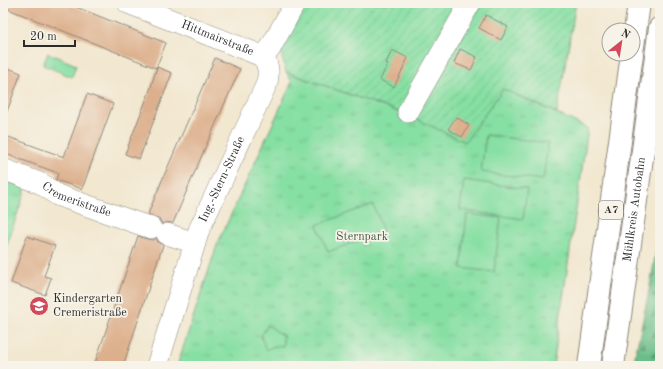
<svg xmlns="http://www.w3.org/2000/svg" width="663" height="369" viewBox="0 0 663 369" font-family="'Old Standard TT',serif">
<style>
.forest{fill:url(#forest-firs);stroke:#4c745a}
.park{fill:url(#park-tufts);stroke:#588567}
.garden{fill:url(#garden-furrows);stroke:#588567}
.pitch{fill:#86dfa3;stroke:#588567}
.building{fill:#ddb08d}
.lines{fill:none;stroke-linecap:round;stroke-linejoin:round}
.minor-casing{stroke:#8e897d;stroke-width:22}
.highway-casing{stroke:#8e897d;stroke-width:24}
.minor{stroke:#fff;stroke-width:21}
.highway{stroke:#fff;stroke-width:22}
.labels{text-anchor:middle;dominant-baseline:central;stroke-width:3.5;stroke-linejoin:round;paint-order:stroke}
.shield{fill:#f7f3e8;stroke:#686764;stroke-width:1}
.shield-label{font-size:11px;font-weight:bold;fill:#2b2b2b}
.street-label{font-size:12px;fill:#2b2b2b;stroke:#f7f3e8}
.park-label{font-size:12px;fill:#425849;stroke:#f7f3e8}
.poi-label{font-size:12px;fill:#2b2b2b;stroke:#f7f3e8;text-anchor:start}
</style>
<defs>
<pattern id="forest-firs" width="22" height="20" patternUnits="userSpaceOnUse"><rect width="22" height="20" fill="#6cbe89"/><path d="M5 1l3.5 6h-7zM16 11l3.5 6h-7z" fill="#599b70"/></pattern>
<pattern id="park-tufts" width="24" height="20" patternUnits="userSpaceOnUse"><rect width="24" height="20" fill="#86dfa3"/><path d="M3 7l-1-3M5 7V3M7 7l1-3M15 17l-1-3M17 17v-4M19 17l1-3" fill="none" stroke="#74c08c"/></pattern>
<pattern id="garden-furrows" width="10" height="10" patternUnits="userSpaceOnUse"><rect width="10" height="10" fill="#86dfa3"/><path d="M-1 1l2-2M0 10L10 0M9 11l2-2" fill="none" stroke="#74c08c"/></pattern>
</defs>
<rect width="100%" height="100%" fill="#f7f3e8"/>
<filter id="ink" filterUnits="userSpaceOnUse"><feTurbulence type="fractalNoise" baseFrequency=".025" numOctaves="2"/><feDisplacementMap in="SourceGraphic" scale="8" xChannelSelector="R" yChannelSelector="G"/><feConvolveMatrix kernelMatrix="1 2 1 2 8 2 1 2 1" color-interpolation-filters="sRGB"/></filter>
<filter id="wash" filterUnits="userSpaceOnUse"><feTurbulence type="fractalNoise" baseFrequency=".012" numOctaves="4" result="noise"/><feDisplacementMap in="SourceGraphic" scale="16" xChannelSelector="R" yChannelSelector="G"/><feGaussianBlur stdDeviation="0.9" result="paint"/><feColorMatrix in="noise" values="0 0 0 0 0 0 0 0 0 0 0 0 0 0 0 0 0 1.4 0 .05"/><feComposite in="paint" operator="in"/></filter>
<g filter="url(#wash)">
<rect width="100%" height="100%" fill="#f2e7cf"/>
<path class="forest" d="M660,228V366H633L650,286Z"/>
<g class="park">
<path d="M48,53L76,65L72,77L43,65Z"/>
<path d="M286,72L402,113L503,89L588,128L553,366H177L217,245L292,82Z"/>
<path d="M3,179L26,188L3,257Z"/>
</g>
<g class="garden">
<path d="M306,3H464L402,113L286,72L282,57V48Z"/>
<path d="M479,3H576L557,113L503,89L465,142L414,118Z"/>
</g>
<g class="pitch">
<path d="M486,135L548,143L543,180L481,172Z"/>
<path d="M464,180L527,189L523,219L460,210Z"/>
<path d="M373,204L383,231L328,252L317,225Z"/>
<path d="M467,214L501,218L494,272L461,268Z"/>
<path d="M268,325L283,336V346C276,345 272,347 266,350L261,336Z"/>
</g>
<g id="blocks">
<g class="building">
<path d="M3,3H66L166,43L156,68L3,7Z"/>
<path d="M486,15L508,27L501,40L479,28Z"/>
<path d="M460,49L477,57L471,70L454,63Z"/>
<path d="M392,50L408,58L394,87L380,80L388,64L386,63Z"/>
<path d="M215,58L240,69L205,148L173,223L165,222L162,224L160,220L155,217L148,214L163,178Z"/>
<path d="M3,66L21,73L5,117L3,116Z"/>
<path d="M157,67L172,73L139,159L125,154L150,90Z"/>
<path d="M87,94L113,104L82,189L56,180L58,173L3,153V135L64,157Z"/>
<path d="M456,117L469,125L462,137L448,129Z"/>
<path d="M27,236L55,246L44,276L51,278L45,295L11,283Z"/>
<path d="M138,236L147,239L153,240L156,238L158,242L163,245L123,366H94Z"/>
</g>
</g>
</g>
<g filter="url(#ink)">
<use href="#blocks" fill-opacity="0" stroke="#8e897d" stroke-width="1"/>
<g class="lines">
<g class="minor-casing">
<g id="minor">
<path id="s1" d="M128,3L262,56"/>
<path d="M262,56L270,49L295,3"/>
<path d="M408,112L470,3"/>
<path id="s2" d="M3,169L42,184L57,195L151,228"/>
<path d="M167,234L195,243"/>
<path id="s3" d="M157,366L199,230L267,83C269,72 269,65 262,56"/>
</g>
</g>
<g class="highway-casing">
<g id="highway">
<path d="M633,46L639,3"/>
<path d="M589,366L632,54"/>
<path id="s4" d="M613,366L660,28"/>
</g>
</g>
<use href="#minor" class="minor"/>
<use href="#highway" class="highway"/>
</g>
</g>
<defs>
<g id="school-disc" transform="scale(1)"><circle r="9.5" fill="#d1495b" stroke="#f7f3e8"/><path d="M0-5L7-2L0 1L-7-2ZM-4 1L0 2.5L4 1V4Q0 6-4 4Z" fill="#fff"/></g>
</defs>
<g fill-rule="evenodd">
<use href="#school-disc" x="39" y="306"/>
</g>
<g class="labels">
<rect class="shield" x="599" y="201" width="24" height="18" rx="3"/>
<g class="shield-label">
<text x="611" y="210">A7</text>
</g>
<g class="street-label">
<text stroke="none"><textPath href="#s1" startOffset="96">Hittmairstraße</textPath></text>
<text stroke="none"><textPath href="#s3" startOffset="198">Ing.-Stern-Straße</textPath></text>
<text stroke="none"><textPath href="#s2" startOffset="80">Cremeristraße</textPath></text>
<text stroke="none"><textPath href="#s4" startOffset="158">Mühlkreis Autobahn</textPath></text>
</g>
<g class="park-label">
<text x="362" y="237">Sternpark</text>
</g>
<g class="poi-label">
<text x="53" y="299">Kindergarten<tspan x="53" dy="14">Cremeristraße</tspan></text>
</g>
</g>
<rect width="663" height="369" fill="none" stroke="#f7f3e8" stroke-width="16"/>
<g transform="translate(621 42) rotate(30)"><circle r="19" fill="#f7f3e8" stroke="#a5a39c"/>
<path d="M0-3L7 15L0 10L-7 15Z" fill="#d1495b"/>
<text y="-6" font-size="11" font-weight="bold" text-anchor="middle" fill="#2b2b2b">N</text>
</g>
<path d="M24 40v6h51v-6" fill="none" stroke="#2b2b2b" stroke-width="2"/>
<text x="30" y="40" font-size="12" fill="#2b2b2b" stroke="#f7f3e8" stroke-width="3" paint-order="stroke">20 m</text>
</svg>
